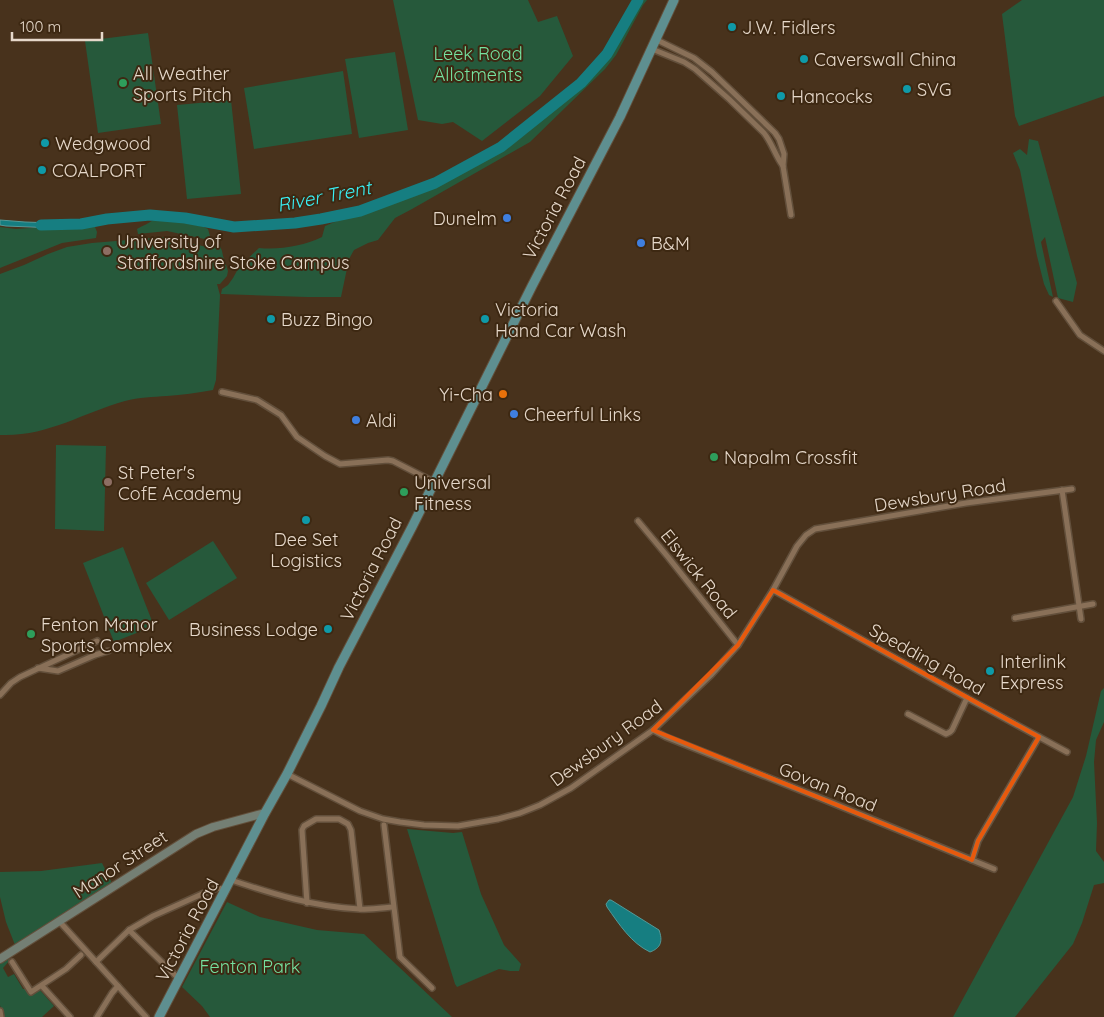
<svg xmlns="http://www.w3.org/2000/svg" width="1104" height="1017" viewBox="0 0 1104 1017" font-family="Quicksand,sans-serif">
<style>
.green{fill:#26593b}
.water{fill:#167e81;stroke:#549997}
.lines{fill:none;stroke-linecap:round;stroke-linejoin:round}
.river{stroke:#167e81;stroke-width:11}
.street-casing{stroke:#624f3b;stroke-width:8}
.secondary-casing{stroke:#624f3b;stroke-width:10}
.primary-casing{stroke:#624f3b;stroke-width:11}
.street{stroke:#897058;stroke-width:5}
.secondary{stroke:#747f74;stroke-width:8}
.primary{stroke:#5e8f90;stroke-width:9}
.marked{fill:none;stroke:#e8590c;stroke-width:4;stroke-linejoin:round}
.culture-dot{fill:#0f9aa8;stroke:#3d2812;stroke-width:2}
.leisure-dot{fill:#2e9e5b;stroke:#3d2812;stroke-width:2}
.shop-dot{fill:#3f7fe0;stroke:#3d2812;stroke-width:2}
.education-dot{fill:#8d6e63;stroke:#3d2812;stroke-width:2}
.food-dot{fill:#e8710a;stroke:#3d2812;stroke-width:2}
.labels{text-anchor:middle;dominant-baseline:central;stroke-width:4;stroke-linejoin:round;paint-order:stroke}
.poi-label{font-size:18px;fill:#e6d8ca;stroke:#3d2812;text-anchor:start}
.park-label{font-size:18px;fill:#75e2a0;stroke:#3d2812}
.street-label{font-size:18px;fill:#e6d8ca;stroke:#3d2812}
.water-label{font-size:19px;font-style:italic;fill:#39f1f6;stroke:#3d2812}
</style>
<rect width="100%" height="100%" fill="#48321c"/>
<g class="green">
<path d="M393,0H528L538,22L557,16L573,56L549,85L540,96L482,141L453,122L442,124L418,120Z"/>
<path d="M642,0H647L643,5L616,55L605,69L530,142L412,209L395,218L378,240L368,243L354,250L349,259L341,297H307L221,294L222,289L228,285L233,278L239,267L259,248C280,250 303,246 322,237L325,226L337,221L381,208L439,185L473,168L505,148L527,133L581,86L604,62L610,54L632,13Z"/>
<path d="M1022,0H1104V96L1019,126L1015,116L1002,14Z"/>
<path d="M148,33L161,124L98,133L85,41Z"/>
<path d="M395,52L408,130L359,138L345,59Z"/>
<path d="M343,71L352,134L254,149L244,88Z"/>
<path d="M231,100L241,194L187,199L177,105Z"/>
<path d="M1029,139L1038,141L1077,283L1073,302L1058,298L1045,237L1041,242L1053,297L1049,295L1044,284L1037,256L1020,170L1013,153L1020,149L1027,155Z"/>
<path d="M154,219C172,218 192,221 208,229L210,236L209,240L167,231L138,234L137,229C143,225 149,224 154,219Z"/>
<path d="M71,225L95,227L97,232L96,238L62,243L0,268V227L16,229Z"/>
<path d="M164,237L211,248L213,245L220,246L222,251L223,256L228,271L227,276L220,284H217L220,295L216,380L213,390C197,393 182,395 167,396C153,397 139,397 125,401C82,413 47,437 0,435V274L24,265L48,254L67,247L92,243Z"/>
<path d="M56,445L106,446L104,531L55,529Z"/>
<path d="M213,541L237,578L169,620L146,583Z"/>
<path d="M123,547L154,626L114,642L83,563Z"/>
<path d="M1104,688V722L1096,740L1094,762L1097,823L1096,851L1104,862V883L1094,885L1082,923L1073,944L1015,1017H953L1073,797L1086,756L1101,691Z"/>
<path d="M407,829L453,833L462,832L481,894L504,945L521,964L519,971H510L499,969L457,987L455,984Z"/>
<path d="M102,863L112,883L15,945L6,922L0,897V872L41,871Z"/>
<path d="M227,902L260,917L317,930L364,934L452,1017H210L202,1006L182,987Z"/>
<path d="M7,956L10,960L3,968L8,977L14,974L23,989H25L30,993L39,989L54,1006L42,1017H3L0,1005V961Z"/>
</g>
<g class="water">
<path d="M0,220L25,222L55,223V228L6,226L0,225Z"/>
<path d="M609,900H611L659,930C663,941 661,948 650,952C631,943 619,924 607,907L606,904Z"/>
</g>
<g class="lines">
<path class="river" d="M41,225L81,224L107,219L150,215L185,218L234,227L295,223L321,219L360,211L435,183L501,147L581,83L607,54L638,0"/>
<g class="street-casing">
<g id="street">
<path d="M657,40L694,58L712,72L775,133L779,139L784,154L783,166L791,215"/>
<path d="M652,49L684,62L695,69L729,99L764,133C772,143 775,155 783,166"/>
<path d="M1056,301L1080,335L1104,351"/>
<path d="M222,392L257,400L281,415L297,437L325,456L340,464L388,460L393,461L434,482"/>
<path d="M1062,490L1081,619"/>
<path d="M638,521L668,557L738,645"/>
<path d="M773,590L967,698L1067,752"/>
<path d="M1015,618L1093,604"/>
<path d="M38,668L58,671L95,655L108,651"/>
<path d="M0,695L11,683L20,677L97,641"/>
<path d="M908,714L946,734L950,732L952,730L967,698"/>
<path d="M653,730L666,737L825,800L994,869"/>
<path d="M287,774L360,811L383,819L400,822L424,825L458,826L498,819L520,813L540,805L571,788L653,730L711,675L738,645L773,590L797,546L806,535L815,529L966,503L1072,489"/>
<path d="M384,825L400,957L432,988"/>
<path d="M972,860L978,841L1039,737"/>
<path d="M231,880C273,894 315,907 359,909C370,910 382,908 393,907"/>
<path d="M307,903L302,830L304,826L316,819H339L348,824L351,830L360,909"/>
<path d="M59,921L146,1017"/>
<path d="M129,930L179,979"/>
<path d="M12,962L31,992L66,969L81,955"/>
<path d="M96,962L129,930L153,916L211,890L218,888L225,890"/>
<path d="M42,986L70,1017"/>
<path d="M0,1011L1,1017"/>
<path d="M97,1017L112,993L118,986"/>
</g>
</g>
<g class="secondary-casing">
<path id="secondary" d="M0,959L196,834L213,827L265,813"/>
</g>
<g class="primary-casing">
<path id="primary" d="M159,1017L265,813L287,774L321,706L339,667L412,527L532,286L620,117L674,0"/>
</g>
<use href="#street" class="street"/>
<use href="#secondary" class="secondary"/>
<use href="#primary" class="primary"/>
</g>
<path class="marked" d="M773,590L1039,737L978,841L972,860L653,730L738,645Z"/>
<g class="culture-dot">
<circle cx="732" cy="27" r="5"/>
<circle cx="804" cy="59" r="5"/>
<circle cx="907" cy="89" r="5"/>
<circle cx="781" cy="96" r="5"/>
<circle cx="45" cy="143" r="5"/>
<circle cx="42" cy="170" r="5"/>
<circle cx="271" cy="319" r="5"/>
<circle cx="485" cy="319" r="5"/>
<circle cx="306" cy="520" r="5"/>
<circle cx="328" cy="629" r="5"/>
<circle cx="990" cy="671" r="5"/>
</g>
<g class="leisure-dot">
<circle cx="123" cy="83" r="5"/>
<circle cx="714" cy="457" r="5"/>
<circle cx="404" cy="492" r="5"/>
<circle cx="31" cy="634" r="5"/>
</g>
<g class="shop-dot">
<circle cx="507" cy="218" r="5"/>
<circle cx="641" cy="243" r="5"/>
<circle cx="514" cy="414" r="5"/>
<circle cx="356" cy="420" r="5"/>
</g>
<g class="education-dot">
<circle cx="107" cy="251" r="5"/>
<circle cx="108" cy="482" r="5"/>
</g>
<circle class="food-dot" cx="503" cy="394" r="5"/>
<g class="labels">
<g class="poi-label">
<text x="742" y="27">J.W. Fidlers</text>
<text x="814" y="59">Caverswall China</text>
<text x="133" y="73">All Weather<tspan x="133" dy="21">Sports Pitch</tspan></text>
<text x="917" y="89">SVG</text>
<text x="791" y="96">Hancocks</text>
<text x="55" y="143">Wedgwood</text>
<text x="52" y="170">COALPORT</text>
<text x="497" y="218" text-anchor="end">Dunelm</text>
<text x="117" y="241">University of<tspan x="117" dy="21">Staffordshire Stoke Campus</tspan></text>
<text x="651" y="243">B&amp;M</text>
<text x="495" y="309">Victoria<tspan x="495" dy="21">Hand Car Wash</tspan></text>
<text x="281" y="319">Buzz Bingo</text>
<text x="493" y="394" text-anchor="end">Yi-Cha</text>
<text x="524" y="414">Cheerful Links</text>
<text x="366" y="420">Aldi</text>
<text x="724" y="457">Napalm Crossfit</text>
<text x="118" y="472">St Peter's<tspan x="118" dy="21">CofE Academy</tspan></text>
<text x="414" y="482">Universal<tspan x="414" dy="21">Fitness</tspan></text>
<text x="306" y="539" text-anchor="middle">Dee Set<tspan x="306" dy="21">Logistics</tspan></text>
<text x="41" y="624">Fenton Manor<tspan x="41" dy="21">Sports Complex</tspan></text>
<text x="318" y="629" text-anchor="end">Business Lodge</text>
<text x="1000" y="661">Interlink<tspan x="1000" dy="21">Express</tspan></text>
</g>
<g class="park-label">
<text x="478" y="53">Leek Road<tspan x="478" dy="21">Allotments</tspan></text>
<text x="250" y="966">Fenton Park</text>
</g>
<g class="street-label">
<text transform="translate(554 208) rotate(-62)">Victoria Road</text>
<text transform="translate(940 495) rotate(-9)">Dewsbury Road</text>
<text transform="translate(371 569) rotate(-63)">Victoria Road</text>
<text transform="translate(699 574) rotate(51)">Elswick Road</text>
<text transform="translate(927 659) rotate(29)">Spedding Road</text>
<text transform="translate(606 743) rotate(-36)">Dewsbury Road</text>
<text transform="translate(828 787) rotate(22)">Govan Road</text>
<text transform="translate(120 864) rotate(-33)">Manor Street</text>
<text transform="translate(187 930) rotate(-62)">Victoria Road</text>
</g>
<g class="water-label">
<text transform="translate(324 196) rotate(-11)">River Trent</text>
</g>
</g>
<path d="M12 32v8h90v-8" fill="none" stroke="#e6d8ca" stroke-width="2.5"/>
<text x="20" y="32" font-size="15" fill="#e6d8ca" stroke="#3d2812" stroke-width="4" paint-order="stroke">100 m</text>
</svg>
